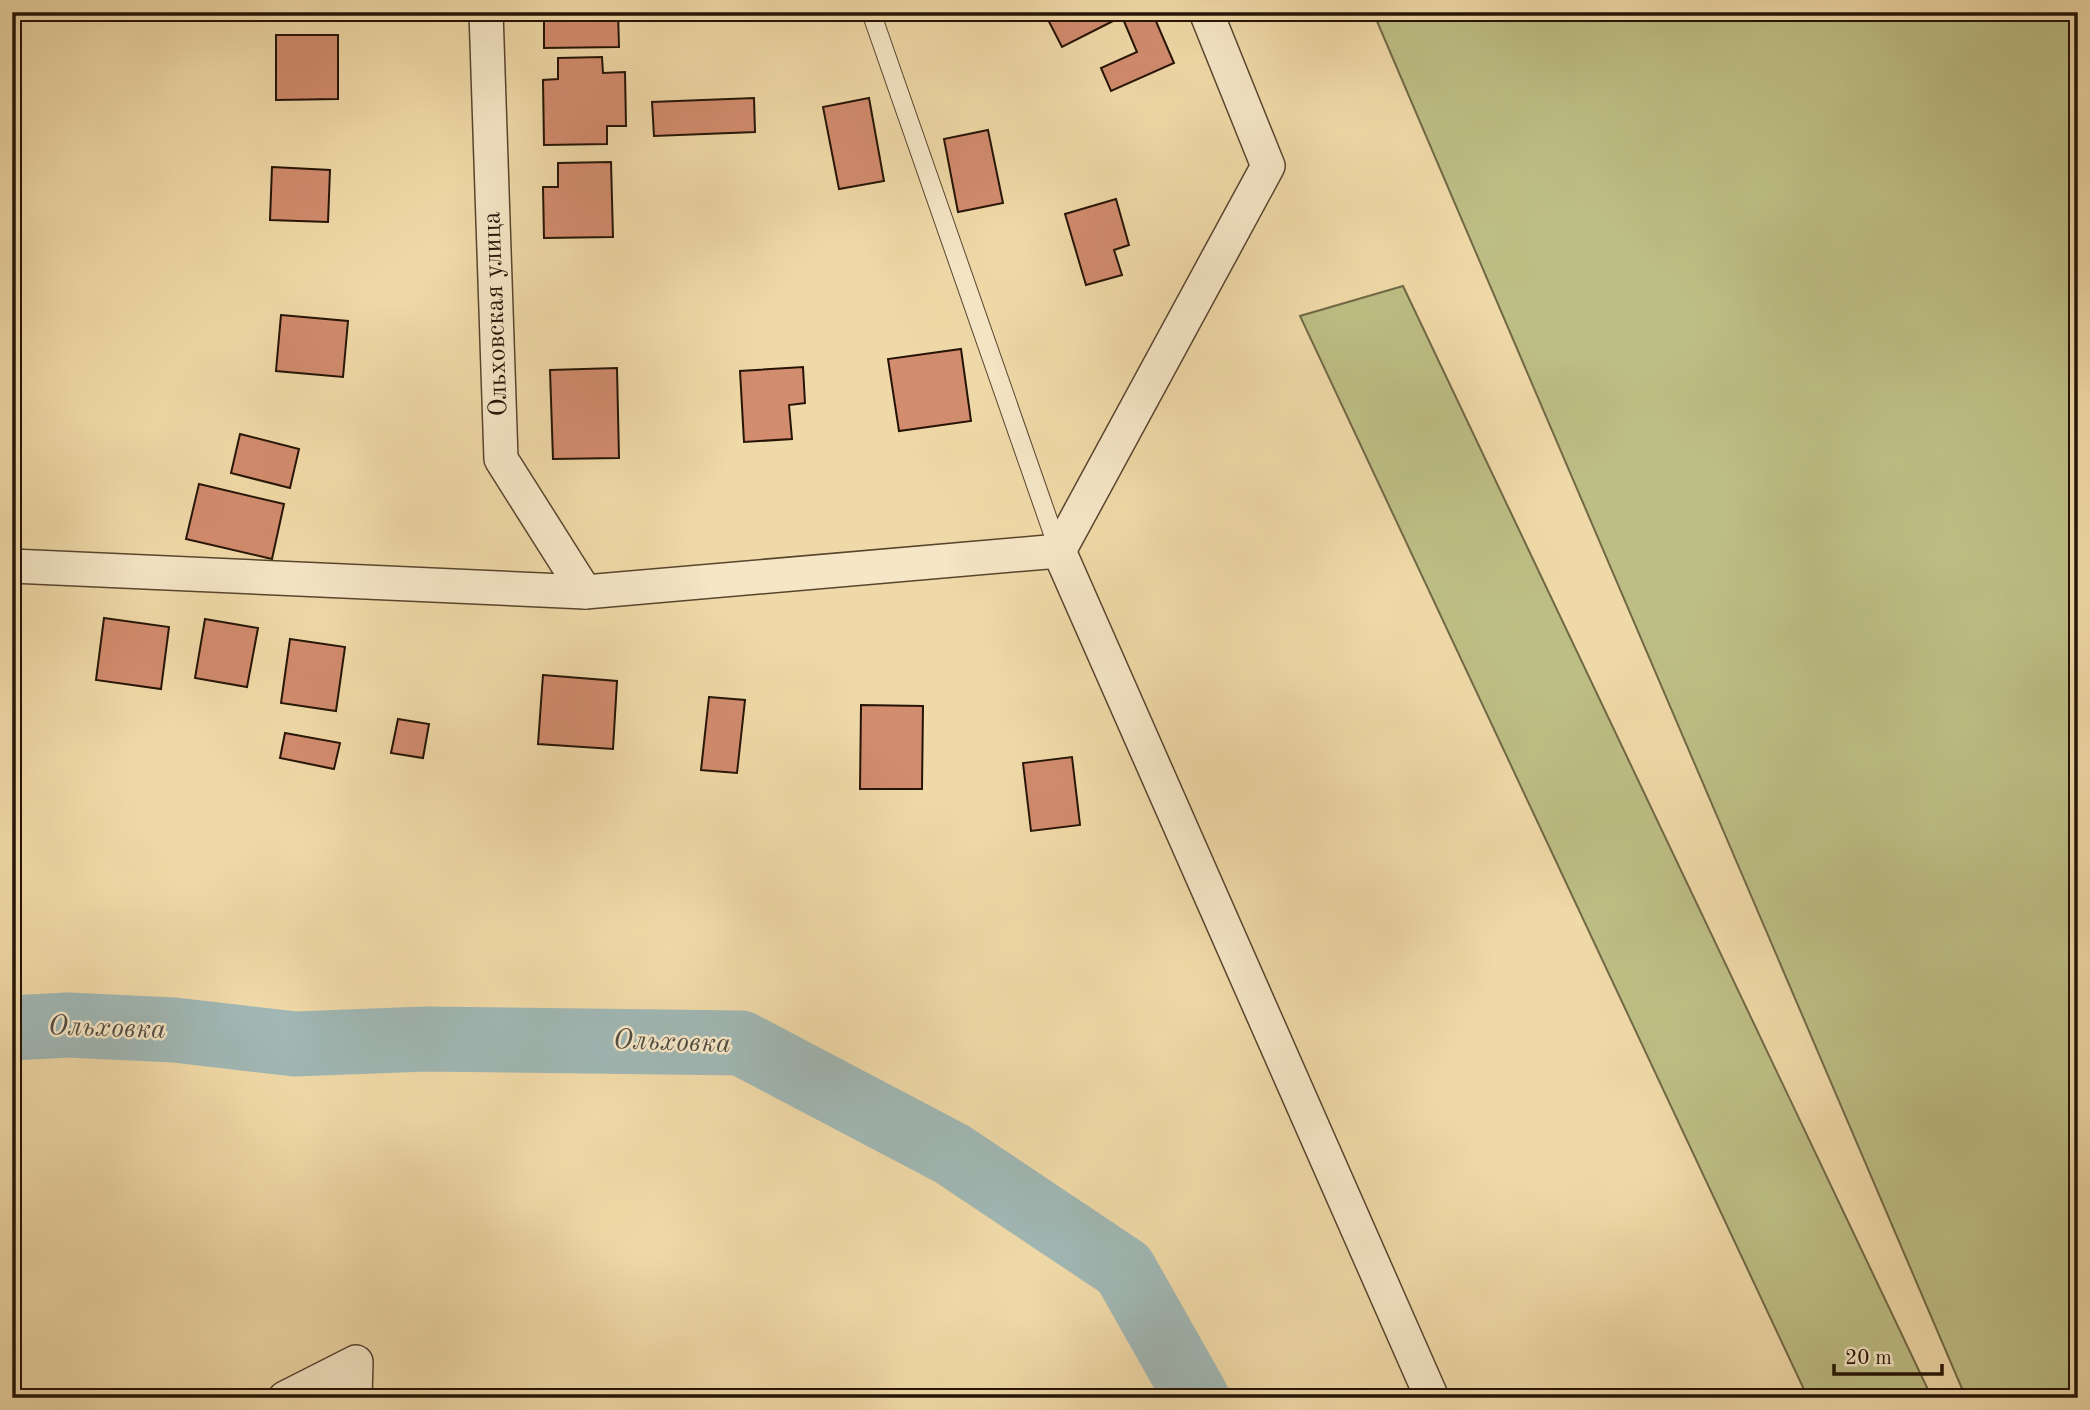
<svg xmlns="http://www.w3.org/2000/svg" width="2090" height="1410" viewBox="0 0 2090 1410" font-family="'Old Standard TT',serif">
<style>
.green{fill:#bdbe85;stroke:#716946;stroke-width:2}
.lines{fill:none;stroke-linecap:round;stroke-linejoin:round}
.river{stroke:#a0b7b4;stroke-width:65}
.building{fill:#d28c6e;stroke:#251406;stroke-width:2}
.service-casing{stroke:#58452e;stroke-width:20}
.minor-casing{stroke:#58452e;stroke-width:36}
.service{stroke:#f5e6c6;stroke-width:18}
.minor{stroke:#f5e6c6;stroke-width:33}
.labels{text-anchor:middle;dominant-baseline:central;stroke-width:5;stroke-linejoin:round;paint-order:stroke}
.street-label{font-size:26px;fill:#251406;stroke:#f5e6c6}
.water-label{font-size:28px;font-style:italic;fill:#504d43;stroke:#f5e6c6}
</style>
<rect width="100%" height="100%" fill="#f0d9a8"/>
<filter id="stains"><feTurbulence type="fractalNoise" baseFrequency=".00286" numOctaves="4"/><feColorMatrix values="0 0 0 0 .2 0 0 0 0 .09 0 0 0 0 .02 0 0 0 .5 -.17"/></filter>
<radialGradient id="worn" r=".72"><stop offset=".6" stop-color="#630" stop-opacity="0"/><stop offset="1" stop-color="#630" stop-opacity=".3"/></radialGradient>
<g class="green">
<path d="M1373,12H2078V1398H1966Z"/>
<path d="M1403,286L1932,1398H1808L1300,316Z"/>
</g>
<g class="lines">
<path class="river" d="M12,1028L68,1025L174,1030L295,1044L426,1039L741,1043L952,1154L1124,1269L1197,1398"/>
</g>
<g class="building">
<path d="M544,12H618L619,47L544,48Z"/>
<path d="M1044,12H1113L1117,19L1062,47Z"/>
<path d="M1137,12H1152L1174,63L1111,91L1101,68L1137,52L1123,19Z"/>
<path d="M276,35H338V99L276,100Z"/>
<path d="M602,57L603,73L625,72L626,126H607V144L544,145L543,80L558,79V58Z"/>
<path d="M754,98L755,132L654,136L652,102Z"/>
<path d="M869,98L884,181L839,189L823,107Z"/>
<path d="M988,130L1003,203L958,212L944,139Z"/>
<path d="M611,162L613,237L544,238L543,187H558V163Z"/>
<path d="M272,167L330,170L328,222L270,220Z"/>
<path d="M1116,199L1129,245L1114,250L1122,275L1086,285L1065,214Z"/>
<path d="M281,315L348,321L343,377L276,371Z"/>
<path d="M961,349L971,421L899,431L888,359Z"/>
<path d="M803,367L805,403L789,405L792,439L744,442L740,371Z"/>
<path d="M617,368L619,458L553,459L550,370Z"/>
<path d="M240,434L299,449L290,488L231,473Z"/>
<path d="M199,484L284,504L272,559L186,539Z"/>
<path d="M104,618L169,627L161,689L96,680Z"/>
<path d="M205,619L258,628L247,687L195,678Z"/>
<path d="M290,639L345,647L336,711L281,703Z"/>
<path d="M543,675L617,681L613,749L538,744Z"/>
<path d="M709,697L745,700L737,773L701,770Z"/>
<path d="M861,705L923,706L922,789H860Z"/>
<path d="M398,719L429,724L423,758L391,753Z"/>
<path d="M285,733L340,743L334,769L280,758Z"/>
<path d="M1072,757L1080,825L1031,831L1023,763Z"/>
</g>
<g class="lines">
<g class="service-casing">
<path id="service" d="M871,12L1059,551"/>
</g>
<g class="minor-casing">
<g id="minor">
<path d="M486,12L501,459L585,592"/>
<path d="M1059,551L1432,1398"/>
<path d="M1059,551L1268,166L1206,12"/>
<path d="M12,566L585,592L1059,551"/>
<path d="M285,1398L356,1362L355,1398"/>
</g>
</g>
<use href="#service" class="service"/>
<use href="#minor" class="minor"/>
</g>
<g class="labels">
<g class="street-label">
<text transform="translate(496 314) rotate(-92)">Ольховская улица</text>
</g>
<g class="water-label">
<text transform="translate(107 1029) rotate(2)">Ольховка</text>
<text transform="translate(672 1043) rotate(2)">Ольховка</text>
</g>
</g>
<rect width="2090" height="1410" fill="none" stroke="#f0d9a8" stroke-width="42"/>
<rect x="14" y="14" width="2062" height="1382" fill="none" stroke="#251406" stroke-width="3.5"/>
<rect x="21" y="21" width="2048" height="1368" fill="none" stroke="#251406" stroke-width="2"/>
<path d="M1834 1364v10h108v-10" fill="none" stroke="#251406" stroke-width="3.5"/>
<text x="1845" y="1364" font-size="21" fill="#251406" stroke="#f5e6c6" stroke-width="5" paint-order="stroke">20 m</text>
<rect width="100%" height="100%" filter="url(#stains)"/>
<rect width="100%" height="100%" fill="url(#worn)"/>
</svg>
